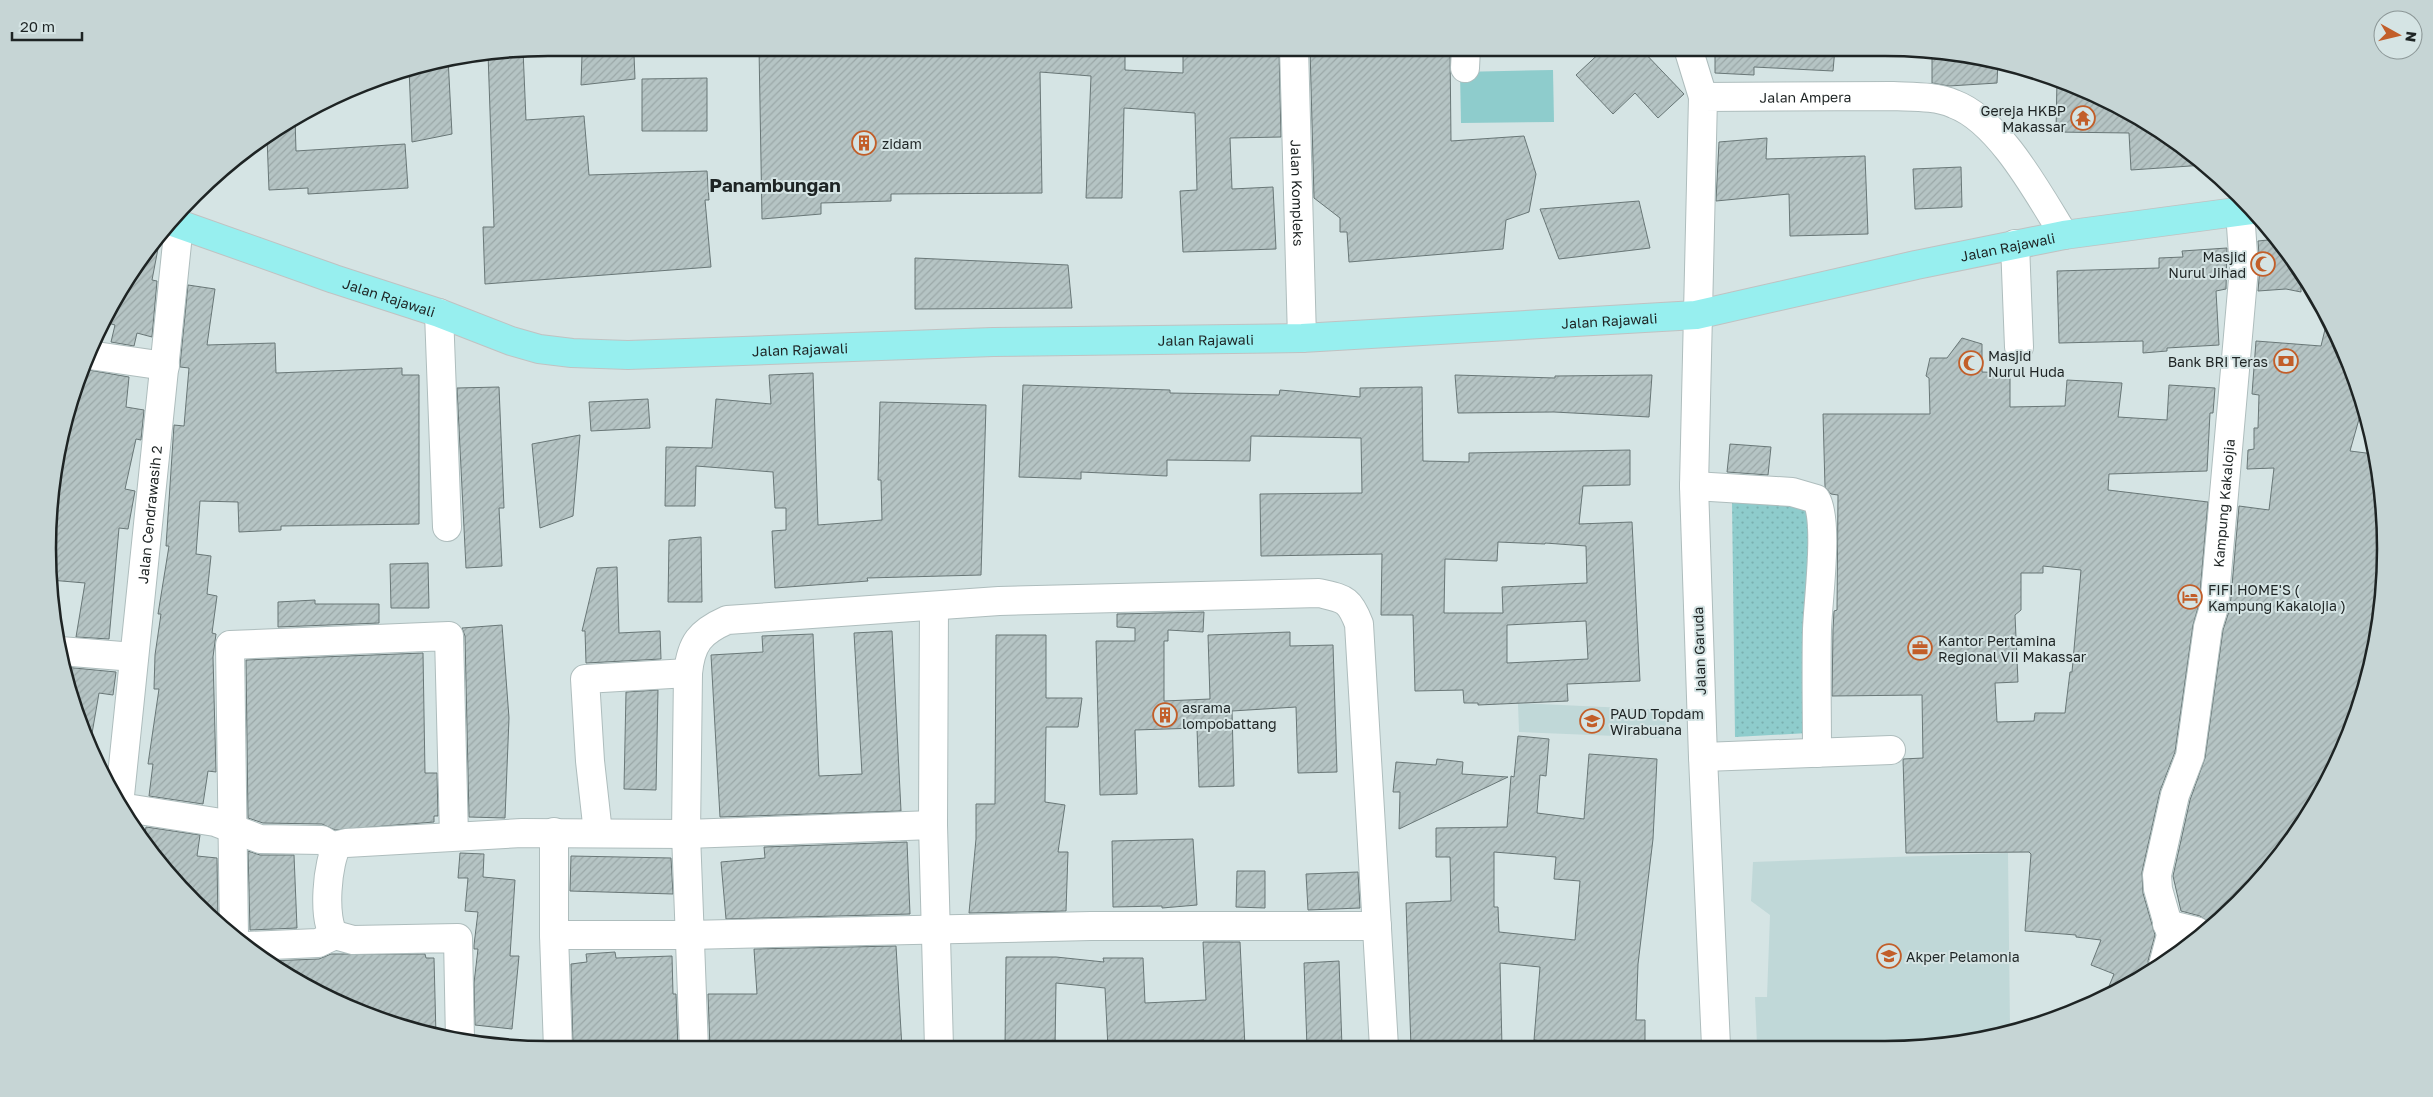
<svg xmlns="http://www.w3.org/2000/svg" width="2433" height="1097" viewBox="0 0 2433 1097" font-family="'Golos Text',sans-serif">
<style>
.built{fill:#c0d8d8}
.grass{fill:url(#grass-dots)}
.pitch{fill:#8ecccc}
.building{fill:url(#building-hatch);stroke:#697777;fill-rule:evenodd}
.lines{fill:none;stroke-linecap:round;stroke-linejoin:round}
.minor-casing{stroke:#aebdbd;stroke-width:30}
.major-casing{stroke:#c0c2c2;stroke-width:30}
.minor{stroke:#fff;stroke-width:28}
.major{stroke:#97efef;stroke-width:28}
.labels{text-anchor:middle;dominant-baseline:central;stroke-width:4;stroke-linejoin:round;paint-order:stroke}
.street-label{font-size:14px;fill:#1e2424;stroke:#d5e4e4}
.poi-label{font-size:14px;fill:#1e2424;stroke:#d5e4e4;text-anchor:start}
.district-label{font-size:19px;font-weight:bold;fill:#1e2424;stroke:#d5e4e4}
.rim{fill:none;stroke:#1e2424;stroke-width:2.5}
</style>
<defs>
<pattern id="grass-dots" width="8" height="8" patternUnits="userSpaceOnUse" patternTransform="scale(1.25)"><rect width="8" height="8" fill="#8ecccc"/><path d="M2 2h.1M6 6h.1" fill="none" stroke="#7aafaf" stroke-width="1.8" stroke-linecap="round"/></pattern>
<pattern id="building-hatch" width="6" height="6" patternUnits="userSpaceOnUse" patternTransform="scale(1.25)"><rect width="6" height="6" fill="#b5c4c4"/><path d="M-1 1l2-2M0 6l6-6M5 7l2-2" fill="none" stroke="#9ba8a8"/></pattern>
</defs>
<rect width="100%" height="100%" fill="#d5e4e4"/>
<g class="built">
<path d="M1518,703L1668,710L1664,738L1519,732Z"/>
<path d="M2008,853L2010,1029L1958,1043L1757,1045L1755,997H1767L1770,915L1751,901L1753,862Z"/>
</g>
<path class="grass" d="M1732,499L1810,501L1808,733L1735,737Z"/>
<path class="pitch" d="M1553,70L1554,122L1461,123L1460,72Z"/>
<g class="building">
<path d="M759,48H955V51L992,50V48H1125V70L1183,73V48H1279L1281,137L1230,138L1232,189L1273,187L1276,249L1183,252L1180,191L1197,190L1195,113L1124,108L1122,198H1086L1091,76L1040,72L1042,193L891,194V201L821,203V214L762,219Z"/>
<path d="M1310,48H1450L1451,141L1524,136L1536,174L1529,212L1506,220L1503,249L1349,262L1347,232H1340V218L1314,198Z"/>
<path d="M1605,48H1640L1684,94L1658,118L1635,93L1613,114L1576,75Z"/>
<path d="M1715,48H1835L1833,71L1754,67V75L1715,73Z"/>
<path d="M523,50L526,120L584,116L589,175L707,171L709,200H705L711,267L485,284L483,227H494L488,53Z"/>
<path d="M1932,52L1982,57L1998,61L1997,83L1949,86L1932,83Z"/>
<path d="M582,55H634L635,79L581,85Z"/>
<path d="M448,58L452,134L412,142L409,68Z"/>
<path d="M707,78V131H642V79Z"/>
<path d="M2057,79L2135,115L2205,165L2131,170L2129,133L2056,132Z"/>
<path d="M295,117L296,151L405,144L408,188L308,194V188L269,190L267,137Z"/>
<path d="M1767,138L1766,159L1865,156L1868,234L1790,236L1789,194L1716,201L1719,142Z"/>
<path d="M1961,167L1962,207L1915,209L1913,169Z"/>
<path d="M1639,201L1650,248L1559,259L1540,209Z"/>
<path d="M161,233L152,280L157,281L152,337L137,333L134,346L111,342L115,325L104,322L114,298Z"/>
<path d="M2278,239L2301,273V292L2286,289L2258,291L2260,267L2258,241Z"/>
<path d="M2227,248L2226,289L2216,291L2219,345L2167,348V351L2143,353V341L2059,343L2057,271L2159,268V258L2183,257L2182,251Z"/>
<path d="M915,258L1068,265L1072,308L915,309Z"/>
<path d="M188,285L215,289L207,345L275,343L276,373L402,368V375H419V524L281,526V530L239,532L238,502L200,501L196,554L211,556L207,594L217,596L212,633L216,634L213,657L216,772L208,771L203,804L149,796L153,764H148L159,689H154L155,655L161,614H158L169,546H166L174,425L184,426L189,368L180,367V365Z"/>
<path d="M2328,317L2334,327L2363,405L2350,451L2374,454L2384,516L2381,614L2379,623H2375L2370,660L2359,710L2301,827L2214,926L2200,916L2181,911L2173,876L2190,800L2205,758L2223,630L2230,608L2239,506L2269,510L2274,468L2247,469L2248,450L2254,449V428H2258L2259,395L2252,394L2256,341L2321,346Z"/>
<path d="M1962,338L1982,344V372L2010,373V407L2065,406L2067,380L2122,383L2118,417L2167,420L2169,385L2215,388L2213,413H2210L2207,471L2109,474L2108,490L2208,502L2199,604L2193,625L2175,752L2160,791L2142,872L2143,893L2155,935L2148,961L2150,972L2105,996L2114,974L2091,965L2101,940L2076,937V935L2025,931L2031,854L2029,852L1906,853L1903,759L1923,758L1922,695L1832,696L1833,630L1834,611L1837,610L1838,495L1831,494L1825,487L1823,414H1930L1929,378L1926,376L1930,358H1947ZM2043,566L2081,570L2072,672H2070L2065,713H2035L2034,721L1997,722L1995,683L2018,682L2015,615L2021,610V573H2043Z"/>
<path d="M83,369L129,377L126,407L144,410L141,440L136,439L125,489L135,491L128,529L119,528L109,639L76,637L85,583L50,580L48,548L57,451L74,387Z"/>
<path d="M813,373L818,525L882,520L881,480H878L880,402L986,405L981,575L867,578L868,581L775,588L772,531L786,530V508H775L773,472L696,466L695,506H665L666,447L712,448L716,399L771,404L769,375Z"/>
<path d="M1455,375L1555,378V376L1652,375L1649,417L1554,412L1458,413Z"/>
<path d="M1023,385L1170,390V393L1279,395L1280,390L1360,397V388L1422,387L1423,461L1469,462V453L1630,450V485L1583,486L1579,524L1632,522L1640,681L1567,684L1568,701L1478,705V703H1464L1463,690L1415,691L1413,615H1381L1382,554L1261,556L1260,494L1362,493L1361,438L1251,436L1250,461L1167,460V476L1081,472V479L1019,477ZM1498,542L1545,544V543L1586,546L1587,583L1502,587L1503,613H1444L1445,559L1497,561ZM1586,621L1588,659L1507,663V625Z"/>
<path d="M499,387L504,508H499L502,566L466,568L457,388Z"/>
<path d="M648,399L650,428L591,431L589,402Z"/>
<path d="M580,435L573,516L540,528L532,444Z"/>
<path d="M1730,444L1771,447L1768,475L1727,472Z"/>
<path d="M701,537L702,602H668L669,540Z"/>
<path d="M428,563L429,608H391L390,564Z"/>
<path d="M617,567L619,633L660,631L661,659L586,663L585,631H582L597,568Z"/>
<path d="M315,600V604H379V623L278,627V602Z"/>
<path d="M1204,612L1203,632L1168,630V641H1164V701L1210,699L1208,635L1290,632V646L1333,645L1337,772L1298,773L1296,707L1232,711L1234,786L1199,787L1197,728L1135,730L1137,794L1100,795L1096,641H1135V628L1117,627V614Z"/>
<path d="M502,625L509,718L505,818L469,817L465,636L462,628Z"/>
<path d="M892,631L901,811L720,817L711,655L763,652L762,636L813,634L819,776L862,774L854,633Z"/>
<path d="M996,635H1046V698H1082L1078,727H1046L1045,802L1065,805L1058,852H1068L1066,911L969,913L976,839V804H995Z"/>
<path d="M423,653L425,773H437L438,816H434V822L335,830L322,824L263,823L248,818L246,660Z"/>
<path d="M64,667L116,672L113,695L99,693L90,745L74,710Z"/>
<path d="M658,690L656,790L624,789L626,692Z"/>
<path d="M1518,736L1549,739L1546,776L1540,775L1537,813L1584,819L1589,754L1657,759L1653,839L1638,964L1636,1020H1645V1046H1542V1041L1534,1040L1540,967L1500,963L1502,1047H1411L1406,903L1451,901L1450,857H1436V828L1507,827L1511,776L1514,777ZM1494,852L1556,857L1554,879L1580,881L1575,940L1499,932L1498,907H1494Z"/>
<path d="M1437,759L1463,762L1462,774L1508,777L1399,829L1400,792H1393L1396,762L1436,765Z"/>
<path d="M146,827L200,835L197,856L217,858L218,925L151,854L143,842Z"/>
<path d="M1193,839L1197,905L1162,908V906L1113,907L1112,841Z"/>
<path d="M907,842L910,914L726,919L721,862L765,858L764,847Z"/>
<path d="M248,851L260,855H294L297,928L250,930Z"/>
<path d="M460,853L484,854L483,877L515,880L510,956H519L512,1029L475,1025L474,983L478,949H474V945L478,912L465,911L468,878H458Z"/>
<path d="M571,856L671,858L673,894L570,891Z"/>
<path d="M1237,871H1265V908L1236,907Z"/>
<path d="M1358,872L1360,908L1308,910L1306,874Z"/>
<path d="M1203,942H1240L1245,1047H1205L1204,1040L1140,1044V1048H1108L1105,988L1056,983L1055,1048H1005L1006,957H1056L1104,962L1103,958H1143L1145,1003L1206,1000Z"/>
<path d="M896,946L902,1048L710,1049L708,994H757L754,949Z"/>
<path d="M615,952L616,958L672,956L673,994H676L678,1049H573L571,964L587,962L586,954Z"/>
<path d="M331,954H425L426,958H434L436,1036L387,1023L298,983L268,961L319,959Z"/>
<path d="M1339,961L1342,1047H1307L1304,963Z"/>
</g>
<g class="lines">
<g class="minor-casing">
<g id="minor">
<path id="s1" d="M1294,48L1302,338"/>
<path d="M1688,48L1703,97"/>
<path d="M1465,68L1466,48"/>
<path d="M2015,244L2019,347"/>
<path d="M439,313L447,527"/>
<path d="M89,355L165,366"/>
<path d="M1694,486L1792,492L1816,499C1829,521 1818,600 1817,629C1816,670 1817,711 1817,753"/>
<path d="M934,606L933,825L939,1048"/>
<path d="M60,651L134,657"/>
<path d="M1703,757L1891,750"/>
<path id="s2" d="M119,805L179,224"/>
<path d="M120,807L215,822L260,839L322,840L335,848"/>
<path d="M554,832V935H688L1091,926H1377"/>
<path d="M598,833L590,761L585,679L688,673"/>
<path d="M2167,924L2196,931L2202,935"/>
<path d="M554,935L558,1049"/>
<path d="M234,937L230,645L449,636L454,836"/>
<path d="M247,946L318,943L335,935"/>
<path id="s3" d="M2163,965L2171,935L2158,889L2157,875L2175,795L2190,756L2208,627L2214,607L2244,268L2240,212"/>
<path d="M460,1041L458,938L353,940L335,935C322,923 327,859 338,845L346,843L522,833L686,834L933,825"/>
<path id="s4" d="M1716,1046L1703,757L1694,486L1703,97L1893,96C1913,97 1936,96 1954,104C2000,121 2039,195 2064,235"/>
<path d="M694,1049L686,834L688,673C691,643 700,632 727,620L999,601L1319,593C1344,599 1349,598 1359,624L1384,1047"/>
</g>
</g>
<g class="major-casing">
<g id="major">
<path id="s5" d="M170,221L334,279L439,313L511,341L539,349L572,353L628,355L993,342L1302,338L1696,315L1916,265L2064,235L2251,210"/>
</g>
</g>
<use href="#minor" class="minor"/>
<use href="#major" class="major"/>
</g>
<defs>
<g id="temple-ring" transform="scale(1.25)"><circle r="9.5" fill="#d5e4e4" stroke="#c25e29" stroke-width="1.5"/><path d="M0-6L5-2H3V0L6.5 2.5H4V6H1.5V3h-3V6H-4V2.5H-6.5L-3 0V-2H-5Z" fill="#c25e29"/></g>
<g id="building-ring" transform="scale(1.25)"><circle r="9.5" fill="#d5e4e4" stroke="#c25e29" stroke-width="1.5"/><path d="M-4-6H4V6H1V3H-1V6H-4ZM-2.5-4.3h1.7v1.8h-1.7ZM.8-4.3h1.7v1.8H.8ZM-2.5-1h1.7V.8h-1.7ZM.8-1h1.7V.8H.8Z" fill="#c25e29"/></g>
<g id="mosque-ring" transform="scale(1.25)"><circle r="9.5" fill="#d5e4e4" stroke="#c25e29" stroke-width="1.5"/><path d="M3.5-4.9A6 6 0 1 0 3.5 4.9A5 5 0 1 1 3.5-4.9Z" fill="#c25e29"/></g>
<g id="bank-ring" transform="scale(1.25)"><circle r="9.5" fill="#d5e4e4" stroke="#c25e29" stroke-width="1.5"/><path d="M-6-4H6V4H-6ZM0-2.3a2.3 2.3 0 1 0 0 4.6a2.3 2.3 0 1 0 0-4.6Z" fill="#c25e29"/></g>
<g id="hotel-ring" transform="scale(1.25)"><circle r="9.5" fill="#d5e4e4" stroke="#c25e29" stroke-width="1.5"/><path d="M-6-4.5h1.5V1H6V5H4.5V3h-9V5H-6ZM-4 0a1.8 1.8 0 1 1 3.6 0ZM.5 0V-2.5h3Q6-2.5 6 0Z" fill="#c25e29"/></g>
<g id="office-ring" transform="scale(1.25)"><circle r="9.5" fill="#d5e4e4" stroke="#c25e29" stroke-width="1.5"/><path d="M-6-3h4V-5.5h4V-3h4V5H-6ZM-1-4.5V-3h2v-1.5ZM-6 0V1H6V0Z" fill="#c25e29"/></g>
<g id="school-ring" transform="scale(1.25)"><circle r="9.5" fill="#d5e4e4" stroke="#c25e29" stroke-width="1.5"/><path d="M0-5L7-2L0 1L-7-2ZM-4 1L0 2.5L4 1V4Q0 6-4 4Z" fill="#c25e29"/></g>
</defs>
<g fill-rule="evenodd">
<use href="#temple-ring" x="2083" y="118"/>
<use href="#building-ring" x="864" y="143"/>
<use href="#mosque-ring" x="2263" y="264"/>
<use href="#bank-ring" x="2286" y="361"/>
<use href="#mosque-ring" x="1971" y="363"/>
<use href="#hotel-ring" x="2190" y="597"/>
<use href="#office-ring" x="1920" y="648"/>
<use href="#building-ring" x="1165" y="715"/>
<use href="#school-ring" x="1592" y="721"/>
<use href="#school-ring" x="1889" y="956"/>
</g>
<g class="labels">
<g class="street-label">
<text stroke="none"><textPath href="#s4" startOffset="1052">Jalan Ampera</textPath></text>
<text stroke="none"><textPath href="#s1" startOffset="145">Jalan Kompleks</textPath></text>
<text stroke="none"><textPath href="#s5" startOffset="1868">Jalan Rajawali</textPath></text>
<text stroke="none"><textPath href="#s5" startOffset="232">Jalan Rajawali</textPath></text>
<text stroke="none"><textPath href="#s5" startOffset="1462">Jalan Rajawali</textPath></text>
<text stroke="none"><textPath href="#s5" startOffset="1058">Jalan Rajawali</textPath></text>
<text stroke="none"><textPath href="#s5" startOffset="652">Jalan Rajawali</textPath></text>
<text stroke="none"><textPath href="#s3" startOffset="472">Kampung Kakalojia</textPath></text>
<text stroke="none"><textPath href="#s2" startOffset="292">Jalan Cendrawasih 2</textPath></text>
<text transform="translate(1699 651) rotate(-92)">Jalan Garuda</text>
</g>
<g class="poi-label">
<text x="2066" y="110" text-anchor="end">Gereja HKBP<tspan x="2066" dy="16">Makassar</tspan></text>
<text x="882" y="143">zidam</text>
<text x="2246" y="256" text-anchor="end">Masjid<tspan x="2246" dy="16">Nurul Jihad</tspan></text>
<text x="1988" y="355">Masjid<tspan x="1988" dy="16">Nurul Huda</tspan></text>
<text x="2268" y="361" text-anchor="end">Bank BRI Teras</text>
<text x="2208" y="589">FIFI HOME'S (<tspan x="2208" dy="16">Kampung Kakalojia )</tspan></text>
<text x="1938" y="640">Kantor Pertamina<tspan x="1938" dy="16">Regional VII Makassar</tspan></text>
<text x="1182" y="707">asrama<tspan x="1182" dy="16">lompobattang</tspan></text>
<text x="1610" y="713">PAUD Topdam<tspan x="1610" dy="16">Wirabuana</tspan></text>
<text x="1906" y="956">Akper Pelamonia</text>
</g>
<g class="district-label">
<text x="775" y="184">Panambungan</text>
</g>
</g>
<path d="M0 0H2433V1097H0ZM548 56H1885A492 492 0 0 1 2377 548V549A492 492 0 0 1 1885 1041H548A492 492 0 0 1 56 549V548A492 492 0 0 1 548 56Z" fill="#c6d5d5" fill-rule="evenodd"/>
<path class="rim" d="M548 56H1885A492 492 0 0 1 2377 548V549A492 492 0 0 1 1885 1041H548A492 492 0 0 1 56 549V548A492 492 0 0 1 548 56Z"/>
<g transform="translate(2398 35) rotate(98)"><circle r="24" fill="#d5e4e4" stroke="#8c9797"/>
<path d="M0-4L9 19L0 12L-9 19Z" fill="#c25e29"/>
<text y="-8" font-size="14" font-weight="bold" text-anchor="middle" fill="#1e2424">N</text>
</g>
<path d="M12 32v8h70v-8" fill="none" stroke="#1e2424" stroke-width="2.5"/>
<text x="20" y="32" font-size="15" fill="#1e2424" stroke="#d5e4e4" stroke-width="4" paint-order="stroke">20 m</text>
</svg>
